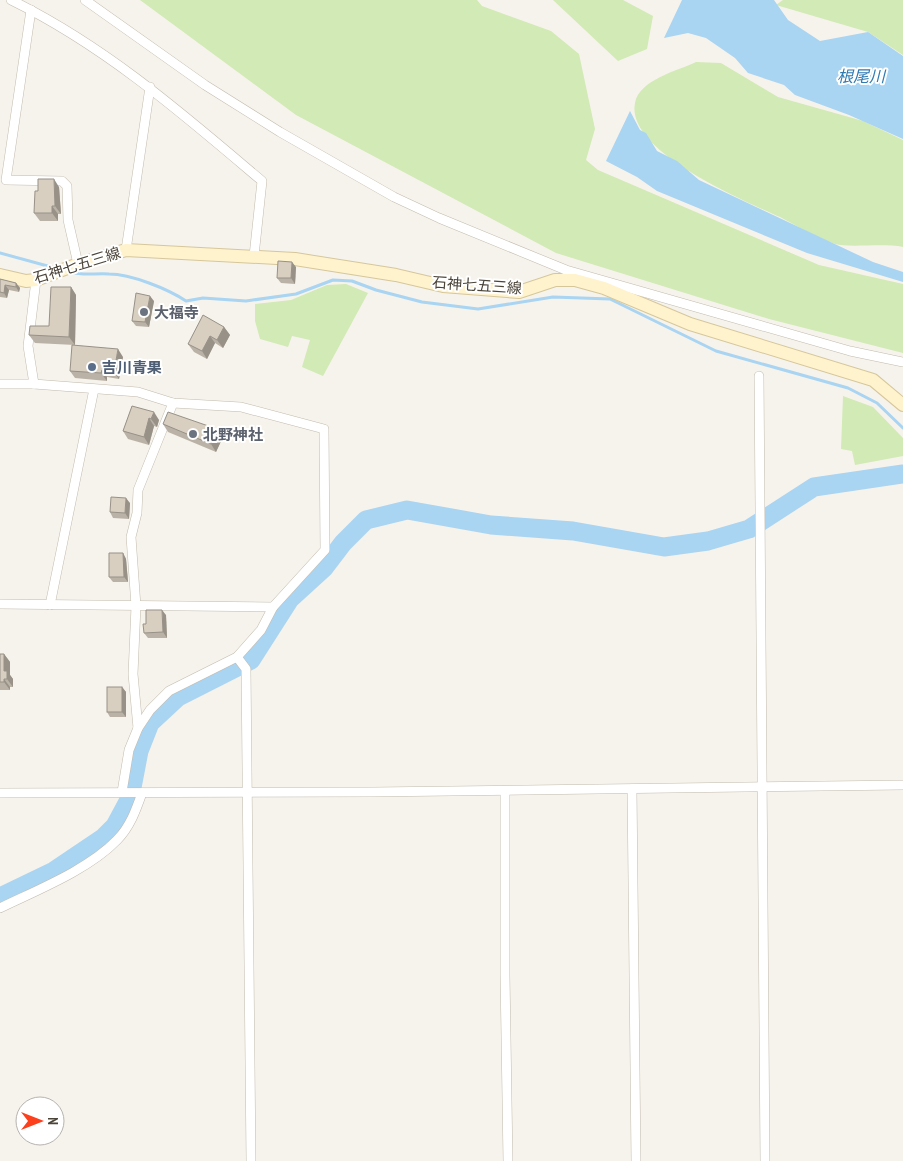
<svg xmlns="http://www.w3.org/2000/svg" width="903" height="1161" viewBox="0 0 903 1161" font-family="'PT Sans Narrow','Noto Sans JP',sans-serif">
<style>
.green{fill:#d2eab5}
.water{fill:#a9d4f2}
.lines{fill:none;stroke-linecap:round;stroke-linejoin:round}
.stream{stroke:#a9d4f2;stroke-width:3}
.river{stroke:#a9d4f2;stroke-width:19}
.street-casing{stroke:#c2bbae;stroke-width:10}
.secondary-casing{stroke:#d6c79b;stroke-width:14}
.street{stroke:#fff;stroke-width:9}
.secondary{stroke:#fff3cd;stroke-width:12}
.wall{fill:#bab2a6}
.shaded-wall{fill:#979187}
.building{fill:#d8cfc1;stroke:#979187}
.worship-dot{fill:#6b7280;stroke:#fff;stroke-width:2}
.service-dot{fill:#5c6f8a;stroke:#fff;stroke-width:2}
.labels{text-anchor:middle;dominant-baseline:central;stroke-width:4;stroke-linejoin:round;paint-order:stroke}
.street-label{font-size:15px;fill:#4b4439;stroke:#fff}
.worship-label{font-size:15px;font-weight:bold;fill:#5b616d;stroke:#fff;text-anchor:start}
.service-label{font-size:15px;font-weight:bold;fill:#4e5e75;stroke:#fff;text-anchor:start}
.water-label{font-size:16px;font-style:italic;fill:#2e7ab2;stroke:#fff}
</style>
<rect width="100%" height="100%" fill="#f6f3ec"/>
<g class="green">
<path d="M140,0H477L482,6L551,31L579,54L595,129L586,160L598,170L819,265L903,284V353L769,319L556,253L296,115Z"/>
<path d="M553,0H623L653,16L647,49L618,61Z"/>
<path d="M783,0H903V55L868,32L776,5Z"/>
<path d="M696,62L721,63L778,97L863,121L903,140V247C884,243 849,248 835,244C816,237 797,226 780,217C745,201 625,151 635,103C639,80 677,71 696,62Z"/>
<path d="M346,284L368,293L323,376L302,367L310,340L292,336L288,347L260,339L255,321V304L291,300L327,285Z"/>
<path d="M843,396L873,407L903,438V456L855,465L852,451L841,449Z"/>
</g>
<g class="water">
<path d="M682,0H774L788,20L820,41L868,32L903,56V139L849,115L795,95L784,85L748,73L735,58L706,38L688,33L664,38Z"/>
<path d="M630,111L640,130L646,133L657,151L677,161L699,180L873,262L903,272V282L807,253L657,191L637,177L606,161Z"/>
</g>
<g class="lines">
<g class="stream">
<path d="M0,253L55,268"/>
<path d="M70,272C84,276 95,273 109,274C131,274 168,289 186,301L203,298L246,301L296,294L333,280L352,281L376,290L422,302L478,309L553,297L610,299L716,351L848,388L877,403L903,428"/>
</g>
<path class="river" d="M0,897L54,871L103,838L115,826L130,798L139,751L150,723L178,697L251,660L290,599L324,568L343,543L366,520L407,510L491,525L573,531L664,547L708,541L749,529L814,487L903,474"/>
<g class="street-casing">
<g id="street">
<path d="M11,0C105,46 183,114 262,181L254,256"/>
<path d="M85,0L205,85L280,132L394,197L439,218L566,270L850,351L903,362"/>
<path d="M31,10L6,180L62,181L67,186L68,220L78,264"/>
<path d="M126,250L150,87"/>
<path d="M759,376L765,1161"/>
<path d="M0,384H34L138,392L173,403L241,407L324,429L325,550L273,607L261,630L237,657L169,691L150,710L138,728L129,750L122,792"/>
<path d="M34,384L28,346L36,280"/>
<path d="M0,604L273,607"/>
<path d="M50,605L94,389"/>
<path d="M237,657L246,669L251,1161"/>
<path d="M138,728L133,674L136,606L131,537L137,513L138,490L173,403"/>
<path d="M632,789L636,1161"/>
<path d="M505,791V975L508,1161"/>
<path d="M0,793L373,792L903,785"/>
<path d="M0,908C37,890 88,870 117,840C130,827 136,810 142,793"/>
</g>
</g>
<g class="secondary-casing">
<path id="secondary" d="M0,275L26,281L36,280L78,264L126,250L295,259L396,275L443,286L519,292L555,280H575L604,288L690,324L873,380L903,405"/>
</g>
<use href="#street" class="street"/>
<use href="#secondary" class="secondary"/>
</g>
<g class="wall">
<path d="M59,187L61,214H58V221H40L34,213L38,191Z"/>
<path d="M296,267L295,284L281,283L277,278Z"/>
<path d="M0,279L16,283L20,288L19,292L9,290L7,298L0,297Z"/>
<path d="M71,287L76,295L75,345L35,343L29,335L49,326Z"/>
<path d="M154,301L149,327L136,326L132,321Z"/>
<path d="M224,327L230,335L223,348L215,343L207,359L194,352L188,344Z"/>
<path d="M123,357L119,379L107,377V381L75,378L70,371Z"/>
<path d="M132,406L159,420L157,427L154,426L149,445L128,439L123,431Z"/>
<path d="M163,424L223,437L216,452L168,432Z"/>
<path d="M130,503L129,519L113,518L110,512Z"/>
<path d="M123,553L126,559L128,582H113L109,577Z"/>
<path d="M166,615L167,638H148L144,633Z"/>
<path d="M0,654H4L10,662V675L13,679V687H10V690H0Z"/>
<path d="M122,687L126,692V717H110L107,712Z"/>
</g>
<g class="shaded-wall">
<path d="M54,179L59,187L61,214L55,206Z"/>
<path d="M52,206L58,214V221L52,213Z"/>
<path d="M292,262L296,267L295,284L291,278Z"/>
<path d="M16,283L20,288L19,292L16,287Z"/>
<path d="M5,285L9,290L7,298L4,293Z"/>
<path d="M71,287L76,295L75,345L69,337Z"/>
<path d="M150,296L154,301L149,327L145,322Z"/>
<path d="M224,327L230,335L223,348L217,340Z"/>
<path d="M210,336L215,343L207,359L202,351Z"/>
<path d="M118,349L123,357L119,379L114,372Z"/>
<path d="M102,370L107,377V381L101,373Z"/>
<path d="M154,412L159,420L157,427L151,419Z"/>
<path d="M149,418L154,426L149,445L144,437Z"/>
<path d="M217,429L223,437L216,452L211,444Z"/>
<path d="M126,498L130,503L129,519L125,513Z"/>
<path d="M123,553L126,559L128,582L124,577Z"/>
<path d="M162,610L166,615L167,638L163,632Z"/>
<path d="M4,654L10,662V675L13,679V687L7,679L4,671Z"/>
<path d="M4,679L10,687V690L4,682Z"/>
<path d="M122,687L126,692V717L122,712Z"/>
</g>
<g class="building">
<path d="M38,179H54L55,206H52V213H34L35,191H38Z"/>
<path d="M278,261L292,262L291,278H277Z"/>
<path d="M0,279L16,283V287L5,285L4,293L0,292Z"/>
<path d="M51,287H71L69,337L29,335L30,326H49Z"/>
<path d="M136,293L150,296L145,322L132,321Z"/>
<path d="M203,315L224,327L217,340L210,336L202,351L188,344Z"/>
<path d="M72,345L118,349L114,372L102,370L101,373L70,371Z"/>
<path d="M132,406L154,412L151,419L149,418L144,437L123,431Z"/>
<path d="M168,412L217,429L211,444L163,424Z"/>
<path d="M111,497L126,498L125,513L110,512Z"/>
<path d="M109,553H123L124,577H109Z"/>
<path d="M146,610H162L163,632L144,633L143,624H146Z"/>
<path d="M0,654H4V671H7V679H4V682H0Z"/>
<rect x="107" y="687" width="15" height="25"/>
</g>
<g class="worship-dot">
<circle cx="144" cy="312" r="5"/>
<circle cx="193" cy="434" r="5"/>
</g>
<circle class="service-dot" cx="92" cy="367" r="5"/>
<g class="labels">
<g class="street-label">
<text transform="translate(77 265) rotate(-17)">石神七五三線</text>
<text transform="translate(477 285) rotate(4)">石神七五三線</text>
</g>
<g class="worship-label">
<text x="154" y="312">大福寺</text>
<text x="203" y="434">北野神社</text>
</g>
<g class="service-label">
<text x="102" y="367">吉川青果</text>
</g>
<g class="water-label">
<text x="861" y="76">根尾川</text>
</g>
</g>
<g transform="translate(40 1121) rotate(90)"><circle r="24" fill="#ffffff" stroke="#b7b4b0"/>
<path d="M0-4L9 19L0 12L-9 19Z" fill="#fc3f1d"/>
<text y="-8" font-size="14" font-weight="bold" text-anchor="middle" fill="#4b4439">N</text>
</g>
</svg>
